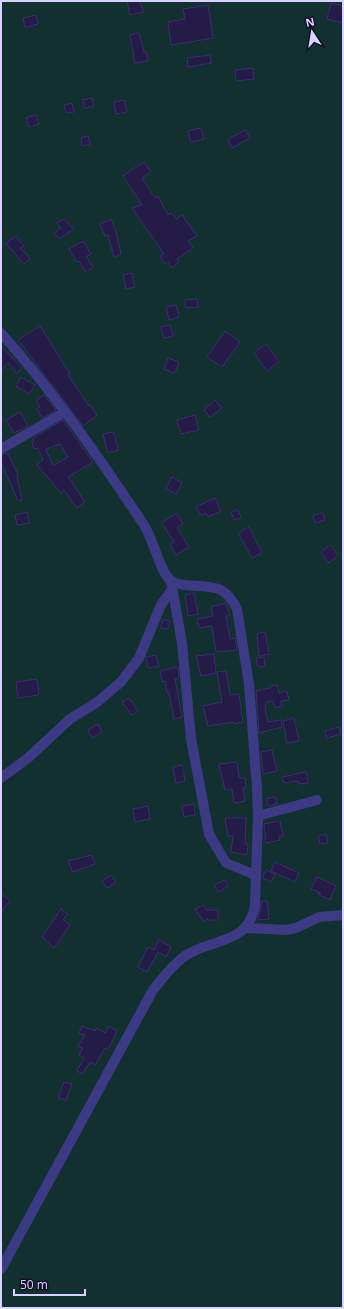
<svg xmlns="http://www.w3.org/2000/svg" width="344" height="1309" viewBox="0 0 344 1309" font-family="'Open Sans',sans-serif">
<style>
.green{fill:#12302f}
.building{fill:#241b47;stroke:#3b2d73;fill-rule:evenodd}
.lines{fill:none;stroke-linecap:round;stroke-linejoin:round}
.minor{stroke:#3d3a85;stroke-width:10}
</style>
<rect width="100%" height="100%" fill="#130f26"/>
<rect class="green" x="1" y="1" width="342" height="1307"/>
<g class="building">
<path d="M127,1H140L143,12L130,15Z"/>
<path d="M331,3L343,6V23L327,19Z"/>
<path d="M208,5L213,38L171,45L168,22L185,19L183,9Z"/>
<path d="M36,15L38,24L25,27L23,18Z"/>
<path d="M139,33L144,52H146L148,61L135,63L130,35Z"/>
<path d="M210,55L211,63L188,67L187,58Z"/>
<path d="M253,68L254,79L236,81L235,70Z"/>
<path d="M92,98L94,106L85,108L83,100Z"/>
<path d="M124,100L127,112L116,114L114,102Z"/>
<path d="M72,103L74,112L66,113L64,105Z"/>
<path d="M36,115L39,124L29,127L26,118Z"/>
<path d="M201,128L204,139L191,142L188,131Z"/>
<path d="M246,130L250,138L232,148L228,139Z"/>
<path d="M88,136L90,144L82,146L81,138Z"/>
<path d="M144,162L151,172L142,178L151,192L156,198L158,196L168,215L171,213L176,219L182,215L197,236L188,241L193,248L177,259L179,262L172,268L168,262L165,264L160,256L164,254L132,208L142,205L123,176Z"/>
<path d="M64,219L73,229L59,239L54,233L61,228L57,223Z"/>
<path d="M111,219L116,232L121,254L114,257L108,235L105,236L100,224Z"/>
<path d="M16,236L24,246L20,248L30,258L24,264L6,243Z"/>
<path d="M83,241L91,254L86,257L93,267L86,272L79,261L77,262L69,249Z"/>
<path d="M132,273L135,287L126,289L123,275Z"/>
<path d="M197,299L198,307L186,308L185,300Z"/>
<path d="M176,305L179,317L169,320L166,307Z"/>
<path d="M170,325L173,336L164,338L161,327Z"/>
<path d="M40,326L70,374L68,375L89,406L90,405L97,415L83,426L18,340Z"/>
<path d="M225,331L240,342L222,367L207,357Z"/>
<path d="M266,344L279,362L267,371L254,353Z"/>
<path d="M1,346L22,368L17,373L8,363L1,371Z"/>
<path d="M168,358L179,362L175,373L164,369Z"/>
<path d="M21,377L35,385L29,394L16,386Z"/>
<path d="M44,395L56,410L42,418L37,408L40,407L36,400Z"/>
<path d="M215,400L222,408L210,417L204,410Z"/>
<path d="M20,412L28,426L14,433L6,420Z"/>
<path d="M195,415L199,430L181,434L177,420Z"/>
<path d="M63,420L93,462L68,477L85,502L77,508L64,490L61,493L37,465L43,460L38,448L34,449L32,442L34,441L33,438ZM60,444L68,457L53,466L46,449Z"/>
<path d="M114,432L118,450L108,453L103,434Z"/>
<path d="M8,453L18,475L17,476L22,500L18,501L1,462V455Z"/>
<path d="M172,477L182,483L176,494L166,488Z"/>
<path d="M215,498L221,511L208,517L206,513L201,515L196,507Z"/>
<path d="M238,510L241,518L234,520L231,512Z"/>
<path d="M27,512L29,523L17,525L15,515Z"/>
<path d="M176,513L183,524L177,528L189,547L176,555L170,545L174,542L162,523Z"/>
<path d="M323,513L325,520L315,523L313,515Z"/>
<path d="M249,527L262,553L252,558L238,533Z"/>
<path d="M330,545L338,555L329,563L321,552Z"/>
<path d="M194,593L198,614L188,616L185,595Z"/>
<path d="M226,603L230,616H226L230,639L235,638L237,650L216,652L212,626L199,628L197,619L213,616L211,607Z"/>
<path d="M163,619L170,621L168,629L161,628Z"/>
<path d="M265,632L269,654L259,656L257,634Z"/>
<path d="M214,654L216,673L201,676L196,656Z"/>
<path d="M156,655L159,666L148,668L146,657Z"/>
<path d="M264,657L265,666L258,667L256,658Z"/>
<path d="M178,667L179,678L175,679L182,717L174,719L169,692L167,693L165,681L162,682L160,671Z"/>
<path d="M226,671L230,695L239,694L243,722L234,724V722L208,726L203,706L222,702L217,672Z"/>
<path d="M37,679L39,695L18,698L16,682Z"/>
<path d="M277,685L279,693L287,691L289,700L281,701L282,706L275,708L273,701L266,702L265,709L268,722L281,720L282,727L259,733L256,691L270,688V686Z"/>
<path d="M129,698L138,711L132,715L122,702Z"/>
<path d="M294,718L299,741L287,743L283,721Z"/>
<path d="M98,724L102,732L92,738L88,730Z"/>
<path d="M339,727L341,734L327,738L325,731Z"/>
<path d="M272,750L277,771L263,774L261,752Z"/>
<path d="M237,762L239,778H245L246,788H243L245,801L234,803L232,789L225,790L219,764Z"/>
<path d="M182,765L185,781L176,783L173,767Z"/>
<path d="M306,772L308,783L299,784L298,781L284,783L282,777Z"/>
<path d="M275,797L277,804L268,806L266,799Z"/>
<path d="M194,804L195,815L184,817L182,806Z"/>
<path d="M148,806L150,819L135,822L133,809Z"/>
<path d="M225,818H246L245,844H248L247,855L231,852L233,836H228Z"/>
<path d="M280,821L283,836L279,837L280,840L266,843L264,824Z"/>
<path d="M326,834L328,843L320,844L318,836Z"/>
<path d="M92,855L95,864L73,872L68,861Z"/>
<path d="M275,862L299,873L295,882L271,871Z"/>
<path d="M266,870L275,874L271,882L262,878Z"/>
<path d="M111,875L116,882L107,888L102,881Z"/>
<path d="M317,877L336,886L330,900L317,894L321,893L311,889Z"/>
<path d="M225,880L228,886L218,892L214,885Z"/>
<path d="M1,893L10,901L1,912Z"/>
<path d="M262,901H267L269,919L258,920Z"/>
<path d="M203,905L207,910H218V920H208V918L204,922L195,909Z"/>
<path d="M61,909L67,914L63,920L70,925L54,948L42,937Z"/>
<path d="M159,940L171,947L166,957L158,952L147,972L138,967L148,947L154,950Z"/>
<path d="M82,1026L95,1031L96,1028L105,1033L109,1026L117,1031L108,1050L105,1048L95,1065L90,1062L83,1074L77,1071L84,1058L79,1055L83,1048L78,1046L85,1035L79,1033Z"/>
<path d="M64,1082L72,1084L66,1100L58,1098Z"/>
</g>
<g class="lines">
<g class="minor">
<path d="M1,333C54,392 100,459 144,525C153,539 160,571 170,580C173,583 180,584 184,585C209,588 224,582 237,609L249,684L257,788L258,816L255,906C247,946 213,937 185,956C172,965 162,979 153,990L1,1269"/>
<path d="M1,449L65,412"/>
<path d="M171,581L182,643L191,739L209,834L226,863L255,875"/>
<path d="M1,778L28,758L70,719L96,703L121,682L139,658L161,605L172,589"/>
<path d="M258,816L317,800"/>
<path d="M247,928L286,930L296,928L319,917L343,915"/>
</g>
</g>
<rect width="344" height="1309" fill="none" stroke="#d9d4ff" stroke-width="4"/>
<g transform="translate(312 32) rotate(348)" stroke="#130f26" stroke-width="3" paint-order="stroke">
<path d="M0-3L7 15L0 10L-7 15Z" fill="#d9d4ff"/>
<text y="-6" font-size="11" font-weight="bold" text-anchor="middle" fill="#d9d4ff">N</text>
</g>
<path d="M14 1289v6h71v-6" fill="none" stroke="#d9d4ff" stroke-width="2"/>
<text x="20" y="1289" font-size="12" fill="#d9d4ff" stroke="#130f26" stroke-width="3" paint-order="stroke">50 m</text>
</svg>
